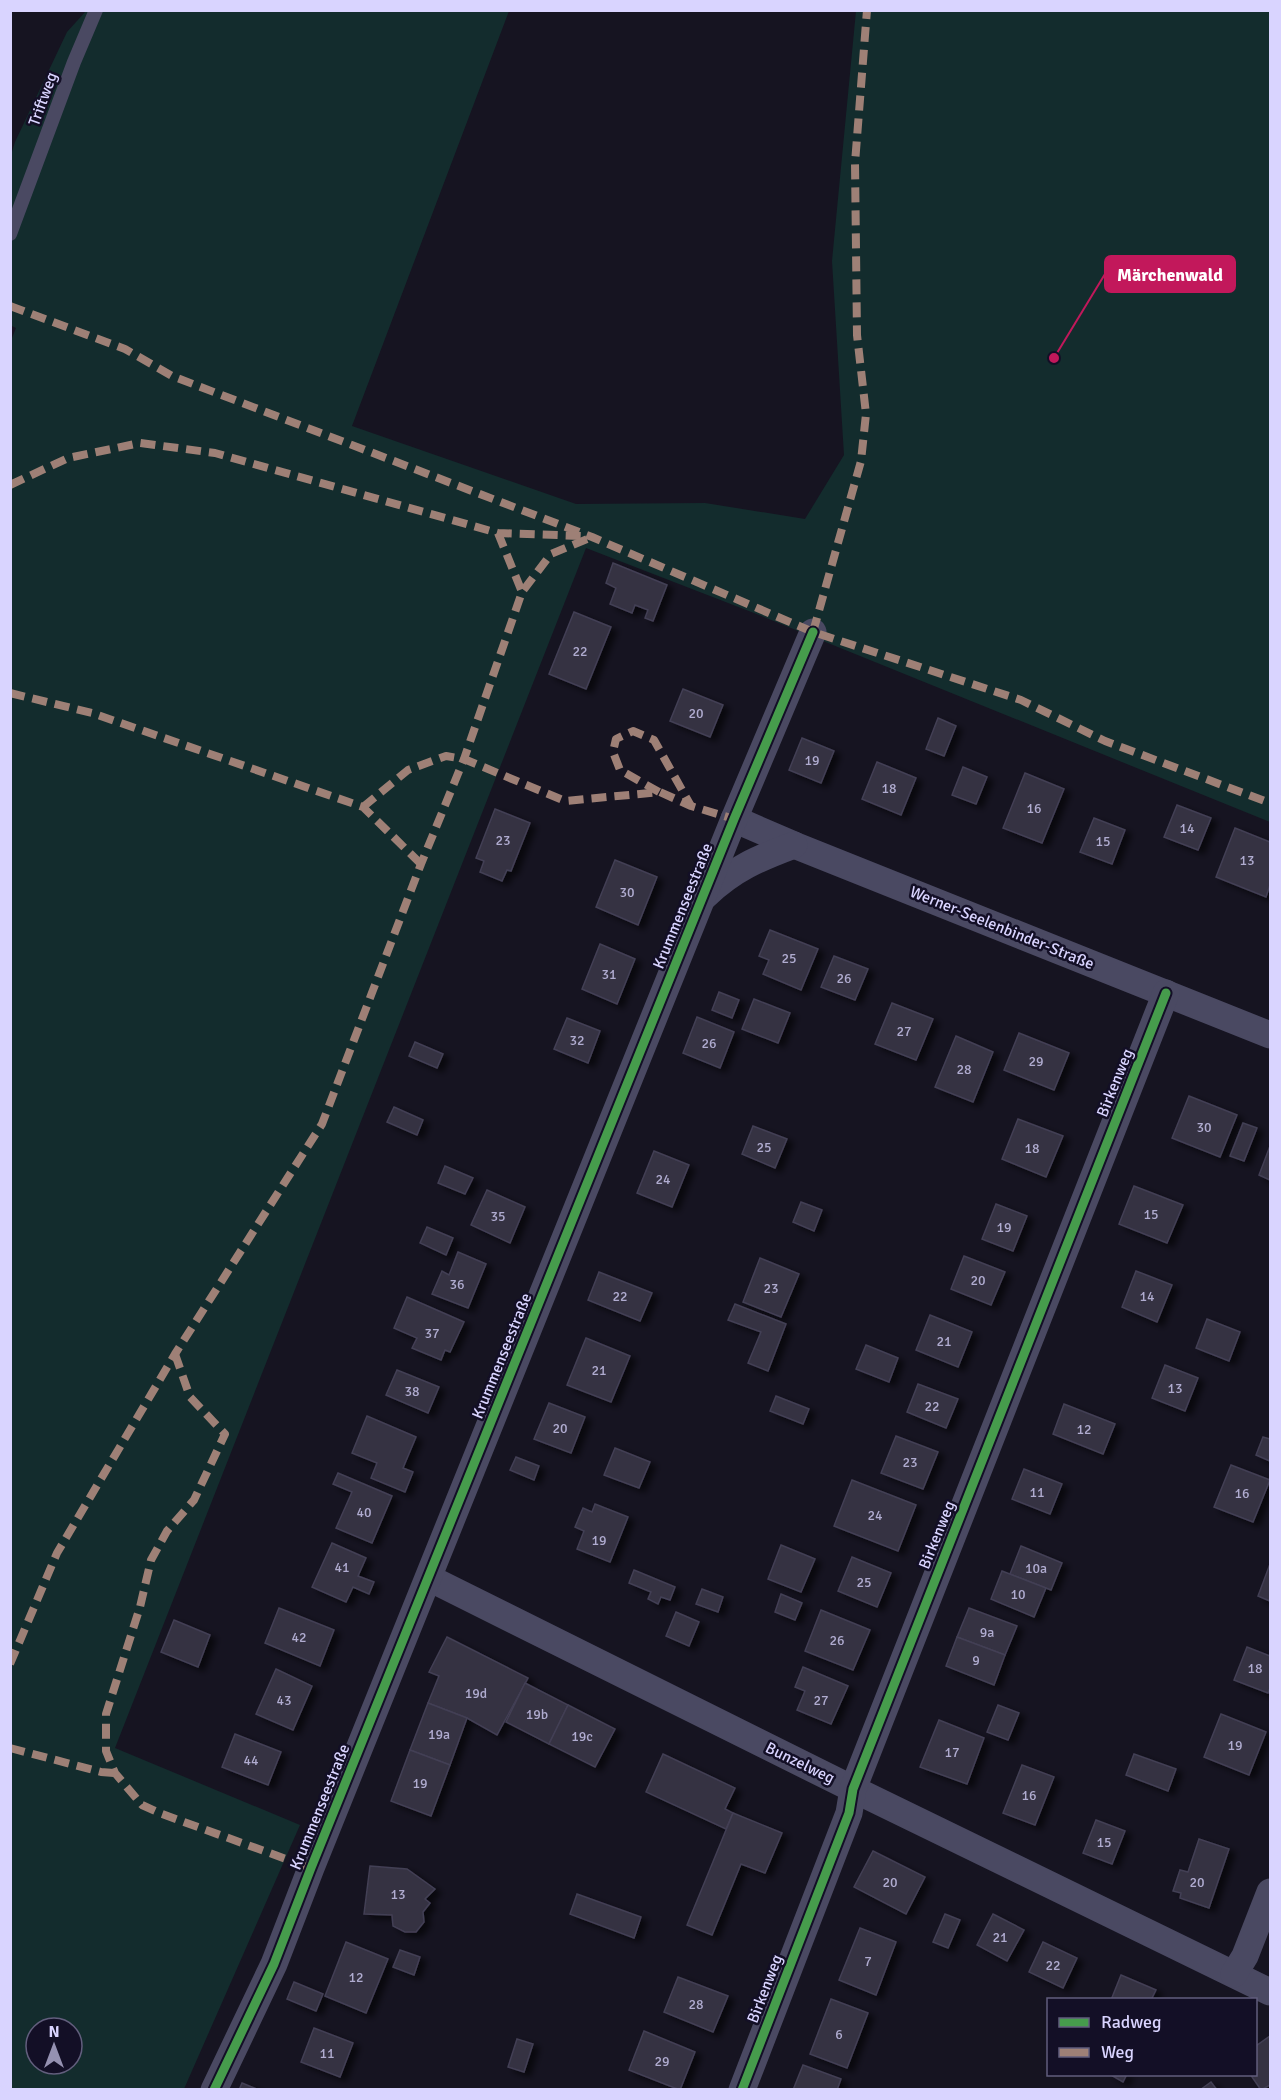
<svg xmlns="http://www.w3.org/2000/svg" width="1281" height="2100" viewBox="0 0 1281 2100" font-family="Signika,sans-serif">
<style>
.green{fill:#132c2d;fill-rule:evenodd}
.building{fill:#343243;stroke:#433f54;stroke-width:1.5;filter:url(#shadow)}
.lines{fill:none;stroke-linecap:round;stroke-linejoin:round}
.service{stroke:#4a4962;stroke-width:14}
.minor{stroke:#4a4962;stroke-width:27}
.quiet{stroke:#9e8076;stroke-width:8;stroke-dasharray:15 8;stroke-linecap:butt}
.cycleway-casing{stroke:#130f26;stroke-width:13}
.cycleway{stroke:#469c4c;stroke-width:9}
.labels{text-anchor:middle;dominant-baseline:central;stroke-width:5;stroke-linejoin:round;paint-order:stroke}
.number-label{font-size:14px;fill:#b0acd0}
.street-label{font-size:16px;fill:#d9d4ff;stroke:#130f26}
.leader{fill:none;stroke:#c2185b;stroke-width:2}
.callout-dot{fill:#c2185b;stroke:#130f26;stroke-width:2}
.callout{fill:#c2185b;stroke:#c2185b;stroke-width:2}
.callout-label{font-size:18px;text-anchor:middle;font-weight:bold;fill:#fff}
</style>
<defs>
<filter id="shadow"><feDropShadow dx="6" dy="4" stdDeviation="3" flood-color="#0009"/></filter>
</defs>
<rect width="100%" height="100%" fill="#161421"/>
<path class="green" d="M86,11H509L352,426L576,504L705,503L805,519L844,455L832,261L856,11H1270V822L754,613L586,548L115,1748L300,1825L184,2089H11L10,343L16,328L10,325L11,155L15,142L67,32ZM36,2028H72V2064H36Z"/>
<g class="building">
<path d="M613,563L667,585L653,621L645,618L648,610L635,605L632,613L610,604L616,588L606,583Z"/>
<path d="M574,612L611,627L586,689L549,674Z"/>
<path d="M683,689L723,705L710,737L670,721Z"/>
<path d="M938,718L956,726L944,756L926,749Z"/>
<path d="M802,738L834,751L821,783L789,770Z"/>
<path d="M877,762L916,778L901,815L862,799Z"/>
<path d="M963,767L987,777L976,804L952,795Z"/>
<path d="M1025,773L1064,789L1042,843L1003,828Z"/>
<path d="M1177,805L1211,818L1198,850L1164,837Z"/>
<path d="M495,809L530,823L511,871L507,870L502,881L480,872L484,861L476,858Z"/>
<path d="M1094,818L1125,830L1112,864L1080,852Z"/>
<path d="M1235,828L1270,842V885L1266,897L1216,877Z"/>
<path d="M615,860L657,877L638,925L596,907Z"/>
<path d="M770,930L818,949L801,990L763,974L769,960L759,956Z"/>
<path d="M600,944L635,959L617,1004L582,989Z"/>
<path d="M834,956L868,969L855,1000L821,987Z"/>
<path d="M719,992L739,1000L732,1018L712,1010Z"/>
<path d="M754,999L790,1013L778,1043L742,1029Z"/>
<path d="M892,1003L933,1019L916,1060L875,1044Z"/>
<path d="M697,1017L734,1032L720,1068L683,1053Z"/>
<path d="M567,1018L600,1031L588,1063L554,1049Z"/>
<path d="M1019,1033L1069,1053L1054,1090L1004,1070Z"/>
<path d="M956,1036L993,1052L973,1102L935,1087Z"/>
<path d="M415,1042L443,1054L437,1068L409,1056Z"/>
<path d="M1189,1096L1237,1115L1220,1157L1172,1138Z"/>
<path d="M394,1107L423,1120L417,1135L387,1122Z"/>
<path d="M1018,1119L1063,1136L1046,1177L1002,1159Z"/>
<path d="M1243,1123L1257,1128L1244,1161L1230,1156Z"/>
<path d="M753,1126L787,1139L775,1168L742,1154Z"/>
<path d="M1270,1146V1180L1259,1175Z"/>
<path d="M654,1151L689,1165L672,1207L637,1193Z"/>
<path d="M445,1166L473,1178L465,1194L438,1183Z"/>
<path d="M1134,1186L1183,1205L1167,1243L1119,1224Z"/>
<path d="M487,1190L525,1207L510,1243L471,1225Z"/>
<path d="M801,1202L822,1210L814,1231L793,1222Z"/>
<path d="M996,1204L1027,1216L1013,1251L982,1239Z"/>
<path d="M427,1227L453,1238L446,1255L420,1243Z"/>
<path d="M458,1252L486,1264L468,1308L432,1294L442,1271L449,1275Z"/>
<path d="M964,1256L1005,1272L991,1305L951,1289Z"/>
<path d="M760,1258L799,1274L781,1317L743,1302Z"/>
<path d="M1136,1271L1172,1285L1157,1322L1122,1307Z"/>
<path d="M599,1272L652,1293L640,1321L588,1300Z"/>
<path d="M407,1297L464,1322L450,1352L445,1350L441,1360L412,1348L417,1338L394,1328Z"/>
<path d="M735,1304L786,1324L768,1371L748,1363L761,1332L728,1320Z"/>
<path d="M930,1315L972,1332L958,1367L916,1350Z"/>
<path d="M1207,1319L1240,1332L1229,1361L1196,1348Z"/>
<path d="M586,1338L630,1356L611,1402L567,1385Z"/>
<path d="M866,1345L898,1358L889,1382L856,1369Z"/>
<path d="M1165,1365L1198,1378L1185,1411L1152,1398Z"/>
<path d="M397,1370L439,1387L428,1413L386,1395Z"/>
<path d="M918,1384L958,1399L946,1428L907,1412Z"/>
<path d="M776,1396L809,1409L803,1424L770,1411Z"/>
<path d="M549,1403L585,1417L571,1453L534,1439Z"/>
<path d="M1064,1404L1115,1424L1103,1454L1053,1434Z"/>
<path d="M367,1416L416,1437L403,1468L413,1472L405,1492L371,1478L377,1463L352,1453Z"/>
<path d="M896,1436L938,1452L923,1489L881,1473Z"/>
<path d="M1263,1437L1270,1439V1461L1256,1455Z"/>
<path d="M615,1448L650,1462L639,1488L604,1475Z"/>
<path d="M516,1457L539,1466L534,1480L510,1470Z"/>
<path d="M1231,1465L1270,1480L1253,1522L1214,1507Z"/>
<path d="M1024,1469L1062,1484L1050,1514L1012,1499Z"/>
<path d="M338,1473L392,1496L372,1543L336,1528L352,1492L333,1484Z"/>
<path d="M852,1480L916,1505L898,1551L834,1526Z"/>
<path d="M595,1504L628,1517L610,1562L577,1549L584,1531L575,1527L583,1508L592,1512Z"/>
<path d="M332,1543L366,1558L358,1576L374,1582L369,1594L353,1587L346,1602L312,1587Z"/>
<path d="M781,1545L815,1559L801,1592L768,1579Z"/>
<path d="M1021,1546L1062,1563L1051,1590L1010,1574Z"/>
<path d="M852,1557L891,1573L877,1607L838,1591Z"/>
<path d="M1270,1564V1601L1258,1596Z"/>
<path d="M634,1570L675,1587L670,1600L661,1597L658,1604L648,1599L651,1592L629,1583Z"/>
<path d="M1002,1571L1046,1588L1034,1617L991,1599Z"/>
<path d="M702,1589L723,1597L718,1612L696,1604Z"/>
<path d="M781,1594L802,1603L795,1620L775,1612Z"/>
<path d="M279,1608L334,1630L320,1666L265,1643Z"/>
<path d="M969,1608L1017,1626L1005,1655L957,1637Z"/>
<path d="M821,1610L870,1630L853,1670L805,1651Z"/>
<path d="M676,1612L699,1622L689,1646L666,1636Z"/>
<path d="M174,1620L210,1635L198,1667L161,1652Z"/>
<path d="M447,1637L528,1678L497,1735L467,1718L428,1703L439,1676L429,1672Z"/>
<path d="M957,1637L1005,1655L994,1685L946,1666Z"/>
<path d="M1247,1647L1270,1656V1688L1268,1693L1234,1680Z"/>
<path d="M803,1667L848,1686L831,1724L797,1710L805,1691L795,1687Z"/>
<path d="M276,1669L312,1686L293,1730L256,1714Z"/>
<path d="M525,1683L568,1705L549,1744L506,1722Z"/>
<path d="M428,1703L467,1718L450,1765L410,1750Z"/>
<path d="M568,1705L615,1729L595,1767L549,1744Z"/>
<path d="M998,1705L1019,1713L1008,1740L987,1732Z"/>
<path d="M1221,1714L1266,1732L1249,1775L1204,1757Z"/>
<path d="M939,1720L984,1738L967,1784L920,1767Z"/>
<path d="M235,1734L281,1752L268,1785L222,1767Z"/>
<path d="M410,1750L450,1765L431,1816L391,1801Z"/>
<path d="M663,1754L735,1788L725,1809L733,1813L726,1829L646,1792Z"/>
<path d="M1134,1754L1176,1769L1168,1791L1126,1775Z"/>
<path d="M1022,1765L1054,1777L1035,1825L1003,1813Z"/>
<path d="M733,1813L782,1833L765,1873L741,1864L712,1935L687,1925Z"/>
<path d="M1096,1820L1125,1831L1112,1864L1083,1853Z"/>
<path d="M1199,1839L1229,1849L1209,1908L1180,1898L1181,1893L1173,1891L1180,1870L1188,1872Z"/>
<path d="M873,1851L925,1877L906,1914L854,1887Z"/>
<path d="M370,1866L407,1869L435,1889L425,1899L430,1903L423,1912L424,1922L416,1932H405L393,1926L392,1915L364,1914Z"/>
<path d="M577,1894L641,1917L634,1938L570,1914Z"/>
<path d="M945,1914L960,1920L948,1948L933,1942Z"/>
<path d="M993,1914L1024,1930L1007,1961L977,1945Z"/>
<path d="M860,1928L896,1942L876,1995L839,1980Z"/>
<path d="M346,1942L388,1959L366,2013L325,1996Z"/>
<path d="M1043,1942L1077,1958L1063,1988L1029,1972Z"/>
<path d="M400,1950L420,1957L414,1975L393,1967Z"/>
<path d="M1121,1975L1156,1990L1151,2000H1111Z"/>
<path d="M678,1977L728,1996L713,2032L664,2012Z"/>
<path d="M294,1982L323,1994L316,2011L287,1999Z"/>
<path d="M831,1999L868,2013L847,2068L810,2054Z"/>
<path d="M314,2028L353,2043L340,2077L301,2062Z"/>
<path d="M644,2031L695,2052L680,2090L629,2070Z"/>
<path d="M1270,2036V2085L1261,2090L1250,2074H1256V2046Z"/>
<path d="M517,2039L533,2044L524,2072L508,2067Z"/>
<path d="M803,2065L841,2079L837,2090H793Z"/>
<path d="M1109,2074H1127L1123,2082Z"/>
<path d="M1211,2082L1217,2090H1200Z"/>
<path d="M242,2083L259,2090H239Z"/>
</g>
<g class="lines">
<path class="service" d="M10,234L74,62L96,10"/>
<g class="minor">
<path d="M734,819L794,845L1270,1035"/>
<path d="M706,895C733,869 759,858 794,845"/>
<path d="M429,1578L853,1789L1270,1992"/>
<path d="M1234,1974L1245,1956L1270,1892"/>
<path d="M214,2090L274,1964L311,1868L734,819L813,632"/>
<path d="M742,2090L849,1813L853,1789L1166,993"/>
</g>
<g class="quiet">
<path d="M10,306L125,349L172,376L592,537L813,632L1021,700L1105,741L1270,803"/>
<path d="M10,485L68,458L140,443L215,453L498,533L583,536"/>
<path d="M498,533L522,592"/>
<path d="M813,632L861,461L866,414L857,335L855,163L867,10"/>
<path d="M10,693L92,713L363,807L421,864"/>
<path d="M659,792L620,770L613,752L616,739L633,731L654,740L691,806"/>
<path d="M363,807L408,770L446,756L464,759L565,801L660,792L691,806L734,819"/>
<path d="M175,1354L190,1397L225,1434L194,1500L167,1531L151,1560L140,1607L106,1714V1751L115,1773L142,1805L162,1814L311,1868"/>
<path d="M10,1664L57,1553L175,1354L322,1124L421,864L464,759L522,592L551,554L592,537"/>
<path d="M10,1748L101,1772L115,1773"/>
</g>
<g class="cycleway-casing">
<g id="cycleway">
<path d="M214,2090L274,1964L311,1868L734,819L813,632"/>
<path d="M742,2090L849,1813L853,1789L1166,993"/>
</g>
</g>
<use href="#cycleway" class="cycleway"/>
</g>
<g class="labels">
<g class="number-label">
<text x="580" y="651">22</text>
<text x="696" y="713">20</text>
<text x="812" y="760">19</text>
<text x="889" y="788">18</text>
<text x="1034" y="808">16</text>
<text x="1187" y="828">14</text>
<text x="503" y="840">23</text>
<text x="1103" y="841">15</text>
<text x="1247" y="860">13</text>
<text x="627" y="892">30</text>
<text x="789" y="958">25</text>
<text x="609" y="974">31</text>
<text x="844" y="978">26</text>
<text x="904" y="1031">27</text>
<text x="577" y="1040">32</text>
<text x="709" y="1043">26</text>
<text x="1036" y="1061">29</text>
<text x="964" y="1069">28</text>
<text x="1204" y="1127">30</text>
<text x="764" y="1147">25</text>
<text x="1032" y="1148">18</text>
<text x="663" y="1179">24</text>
<text x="1151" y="1214">15</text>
<text x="498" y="1216">35</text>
<text x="1004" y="1227">19</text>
<text x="978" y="1280">20</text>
<text x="457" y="1284">36</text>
<text x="771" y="1288">23</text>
<text x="620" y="1296">22</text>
<text x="1147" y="1296">14</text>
<text x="432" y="1333">37</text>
<text x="944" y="1341">21</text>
<text x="599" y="1370">21</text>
<text x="1175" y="1388">13</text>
<text x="412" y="1391">38</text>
<text x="932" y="1406">22</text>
<text x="560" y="1428">20</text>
<text x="1084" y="1429">12</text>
<text x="910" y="1462">23</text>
<text x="1037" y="1492">11</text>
<text x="1242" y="1493">16</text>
<text x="364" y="1512">40</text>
<text x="875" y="1515">24</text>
<text x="599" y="1540">19</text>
<text x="342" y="1567">41</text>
<text x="1036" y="1568">10a</text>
<text x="864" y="1582">25</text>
<text x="1018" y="1594">10</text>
<text x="987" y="1632">9a</text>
<text x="299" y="1637">42</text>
<text x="837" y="1640">26</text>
<text x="976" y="1660">9</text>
<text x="1255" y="1668">18</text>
<text x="476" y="1693">19d</text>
<text x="284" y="1700">43</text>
<text x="821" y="1700">27</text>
<text x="537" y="1714">19b</text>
<text x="439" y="1734">19a</text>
<text x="582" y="1736">19c</text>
<text x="1235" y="1745">19</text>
<text x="952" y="1752">17</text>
<text x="251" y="1760">44</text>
<text x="420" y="1783">19</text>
<text x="1029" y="1795">16</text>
<text x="1104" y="1842">15</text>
<text x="890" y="1882">20</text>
<text x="1197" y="1882">20</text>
<text x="398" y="1894">13</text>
<text x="1000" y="1937">21</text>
<text x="868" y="1961">7</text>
<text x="1053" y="1965">22</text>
<text x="356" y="1977">12</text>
<text x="696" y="2004">28</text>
<text x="839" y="2034">6</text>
<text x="327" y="2053">11</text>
<text x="662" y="2061">29</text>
</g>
<g class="street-label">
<text transform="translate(43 99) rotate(-70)">Triftweg</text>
<text transform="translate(683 906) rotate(-68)">Krummenseestraße</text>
<text transform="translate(1002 928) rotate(22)">Werner-Seelenbinder-Straße</text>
<text transform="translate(1115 1083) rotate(-68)">Birkenweg</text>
<text transform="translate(502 1356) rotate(-68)">Krummenseestraße</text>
<text transform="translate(937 1535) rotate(-68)">Birkenweg</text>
<text transform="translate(800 1763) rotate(26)">Bunzelweg</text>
<text transform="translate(320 1807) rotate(-68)">Krummenseestraße</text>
<text transform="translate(765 1989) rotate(-69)">Birkenweg</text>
</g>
</g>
<path class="leader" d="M1054 358L1105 274"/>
<circle class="callout-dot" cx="1054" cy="358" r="6"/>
<rect class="callout" x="1105" y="256" width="130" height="36" rx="6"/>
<g class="callout-label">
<text x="1170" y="281">Märchenwald</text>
</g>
<rect width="1281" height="2100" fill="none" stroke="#d9d4ff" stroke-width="24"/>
<rect x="1047" y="1998" width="210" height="78" fill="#130f26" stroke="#625e7d" stroke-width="1.5"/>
<rect x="1059" y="2018" width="30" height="9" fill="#469c4c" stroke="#625e7d" stroke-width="1.5"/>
<text x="1101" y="2028" font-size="18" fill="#d9d4ff">Radweg</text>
<rect x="1059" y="2048" width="30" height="9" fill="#9e8076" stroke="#625e7d" stroke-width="1.5"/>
<text x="1101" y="2058" font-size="18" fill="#d9d4ff">Weg</text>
<g transform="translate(54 2046)"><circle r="28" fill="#130f26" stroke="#625e7d" stroke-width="1.5"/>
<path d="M0-4.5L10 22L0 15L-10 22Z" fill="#9591b1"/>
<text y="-9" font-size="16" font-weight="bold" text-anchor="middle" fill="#d9d4ff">N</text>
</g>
</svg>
